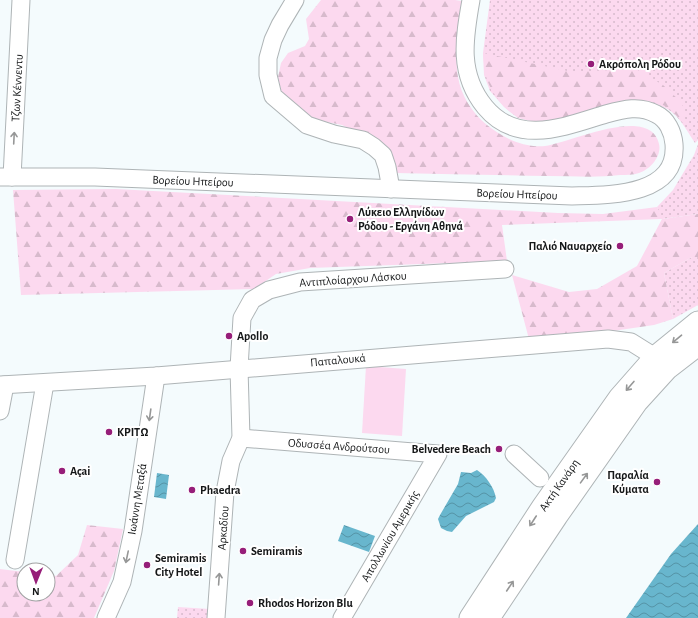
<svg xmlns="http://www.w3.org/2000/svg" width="698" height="618" viewBox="0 0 698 618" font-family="'Alegreya Sans',sans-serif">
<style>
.grass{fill:url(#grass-dots)}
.forest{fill:url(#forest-firs)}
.pitch{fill:#fcd9ef}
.water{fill:url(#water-waves)}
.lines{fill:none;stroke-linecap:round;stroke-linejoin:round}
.minor-casing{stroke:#aeb4b6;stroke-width:19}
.major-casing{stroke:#aeb4b6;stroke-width:23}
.minor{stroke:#fff;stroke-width:17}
.major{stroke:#fff;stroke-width:21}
.oneway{stroke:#969797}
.poi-dot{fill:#961e79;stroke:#fff;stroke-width:1.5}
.labels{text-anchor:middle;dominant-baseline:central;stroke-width:4;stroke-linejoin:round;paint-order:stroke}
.poi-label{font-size:12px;font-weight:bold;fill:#151718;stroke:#fff;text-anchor:start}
.street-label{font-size:12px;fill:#151718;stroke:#fff}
</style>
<defs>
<pattern id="grass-dots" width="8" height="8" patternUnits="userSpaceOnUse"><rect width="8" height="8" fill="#fcd9ef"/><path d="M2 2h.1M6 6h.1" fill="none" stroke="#d7bacc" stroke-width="1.8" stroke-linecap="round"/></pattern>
<pattern id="forest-firs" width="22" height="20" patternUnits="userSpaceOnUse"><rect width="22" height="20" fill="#fcd9ef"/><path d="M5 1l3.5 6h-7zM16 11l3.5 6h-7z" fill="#d7bacc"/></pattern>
<pattern id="water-waves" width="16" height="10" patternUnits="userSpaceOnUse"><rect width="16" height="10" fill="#68b6cd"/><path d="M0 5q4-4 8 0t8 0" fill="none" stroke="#5493a5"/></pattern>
</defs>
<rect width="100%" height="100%" fill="#f4fbfd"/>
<g class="grass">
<path d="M490,0H698V140L695,143C680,120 675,107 647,102L542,123L518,118L504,107L490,91L484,75L483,53Z"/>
<path d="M698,144V214L662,219L657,207L673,190L694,155Z"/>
<path d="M692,257H698V305L673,319L664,273Z"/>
<path d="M178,607L210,609V618H177Z"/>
</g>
<g class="forest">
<path d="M321,0H455L462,1C460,23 454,56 458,77C461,95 472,113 487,125C503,138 524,148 545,146C570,143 650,104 659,144C662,156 650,170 639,173C633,175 626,175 620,175C596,178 572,176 548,176C497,175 447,174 396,173L369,138L342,125L312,119L290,104L281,90L278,77L281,63L288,53L305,46L309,39L306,19Z"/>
<path d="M483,53L572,72L636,69L663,85L681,102L685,111L683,123C676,115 670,107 660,104C646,99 632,102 618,105C603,109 588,112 573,115C545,122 522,128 501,103C486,84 485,76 483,53Z"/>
<path d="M116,189L558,213L603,214L657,207L663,219L698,214V257H692L664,273L673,319L654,325L530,343L512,275L569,292L597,289L637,266L662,219L502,225L507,261L310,268L276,274L254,289L21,295L13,190Z"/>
<path d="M87,525L123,529L114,571L94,618H0V569L24,572V594H48V575L56,576L78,555Z"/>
</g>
<path class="pitch" d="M366,366L406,369L402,436L362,433Z"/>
<g class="water">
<path d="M477,470C486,476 494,487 496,498L494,502L466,516L452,532L447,531L441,528L438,519L440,515L458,484L461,472L471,473Z"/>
<path d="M157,473L169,475L166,499L154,497Z"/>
<path d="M698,524V618H626L671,554Z"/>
<path d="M344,525L375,536L369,552L338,541Z"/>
</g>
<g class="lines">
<g class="minor-casing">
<g id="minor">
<path d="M295,0L280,25L273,40L268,58V75L273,96L307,125L334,134L363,140L374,147L383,155L387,167L391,189"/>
<path d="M0,177H95L572,196C607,195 678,197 674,144C673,132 667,119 656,114C640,105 624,109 606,114C566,126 518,147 485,107C458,74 464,39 471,0"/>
<path d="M12,177L21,0"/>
<path d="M0,385L156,376L608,339L631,342L655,357L664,366"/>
<path d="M0,411L5,385"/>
<path d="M241,438L438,454L342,618"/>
<path d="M514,454L540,478"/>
<path d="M15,560L45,383"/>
<path d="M106,618L122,582L133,531L156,376"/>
<path d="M216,618L225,492L231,461L241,438L239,368L242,318L252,300L269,290L300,282L505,269"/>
</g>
</g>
<g class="major-casing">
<g id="major">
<path d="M470,618L543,506L619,398L655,357L698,322"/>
<path d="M489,618L557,516L637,402L667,369L698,345"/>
</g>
</g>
<use href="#minor" class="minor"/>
<use href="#major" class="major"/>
</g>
<defs><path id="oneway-shaft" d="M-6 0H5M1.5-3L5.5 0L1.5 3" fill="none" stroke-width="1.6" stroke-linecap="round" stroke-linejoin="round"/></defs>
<g class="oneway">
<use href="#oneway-shaft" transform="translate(14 138) rotate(-87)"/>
<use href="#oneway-shaft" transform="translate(677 339) rotate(140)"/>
<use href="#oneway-shaft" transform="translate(630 386) rotate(131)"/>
<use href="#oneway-shaft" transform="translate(150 415) rotate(98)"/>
<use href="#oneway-shaft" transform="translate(584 478) rotate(-54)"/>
<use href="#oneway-shaft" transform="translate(533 521) rotate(123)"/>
<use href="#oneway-shaft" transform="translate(127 557) rotate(102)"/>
<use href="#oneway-shaft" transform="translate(219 579) rotate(-86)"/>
<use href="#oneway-shaft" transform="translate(510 586) rotate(-56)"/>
</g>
<g class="poi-dot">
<circle cx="591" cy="64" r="4"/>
<circle cx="350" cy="219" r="4"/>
<circle cx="620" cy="246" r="4"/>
<circle cx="229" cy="336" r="4"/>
<circle cx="109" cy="432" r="4"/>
<circle cx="499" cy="449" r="4"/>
<circle cx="62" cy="471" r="4"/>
<circle cx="657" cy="482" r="4"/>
<circle cx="192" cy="490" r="4"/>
<circle cx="243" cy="551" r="4"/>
<circle cx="147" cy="565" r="4"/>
<circle cx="250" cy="603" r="4"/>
</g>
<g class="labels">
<g class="poi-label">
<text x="599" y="64">Ακρόπολη Ρόδου</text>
<text x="358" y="212">Λύκειο Ελληνίδων<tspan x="358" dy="14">Ρόδου - Εργάνη Αθηνά</tspan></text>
<text x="612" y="246" text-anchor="end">Παλιό Ναυαρχείο</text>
<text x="237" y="336">Apollo</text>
<text x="117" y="432">ΚΡΙΤΩ</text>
<text x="491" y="449" text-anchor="end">Belvedere Beach</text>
<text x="70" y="471">Açai</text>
<text x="649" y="475" text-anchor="end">Παραλία<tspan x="649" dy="14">Κύματα</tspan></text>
<text x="200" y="490">Phaedra</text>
<text x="251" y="551">Semiramis</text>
<text x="155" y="558">Semiramis<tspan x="155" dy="14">City Hotel</tspan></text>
<text x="258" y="603">Rhodos Horizon Blu</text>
</g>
<g class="street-label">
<text transform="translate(17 88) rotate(-87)">Τζων Κέννεντυ</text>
<text transform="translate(193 181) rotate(2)">Βορείου Ηπείρου</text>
<text transform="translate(517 194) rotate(2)">Βορείου Ηπείρου</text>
<text transform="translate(353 279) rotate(-4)">Αντιπλοίαρχου Λάσκου</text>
<text transform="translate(338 360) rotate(-5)">Παπαλουκά</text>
<text transform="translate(339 446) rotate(4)">Οδυσσέα Ανδρούτσου</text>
<text transform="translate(559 485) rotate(-55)">Ακτή Κανάρη</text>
<text transform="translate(137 499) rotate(-81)">Ιωάννη Μεταξά</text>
<text transform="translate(223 528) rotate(-86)">Αρκαδίου</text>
<text transform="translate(390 536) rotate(-60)">Απολλωνίου Αμερικής</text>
</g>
</g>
<g transform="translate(36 582) rotate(181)"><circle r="19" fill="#ffffff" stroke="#a1a2a3"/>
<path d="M0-3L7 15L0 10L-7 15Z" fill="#961e79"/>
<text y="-6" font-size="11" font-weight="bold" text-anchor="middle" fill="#151718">N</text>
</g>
</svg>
